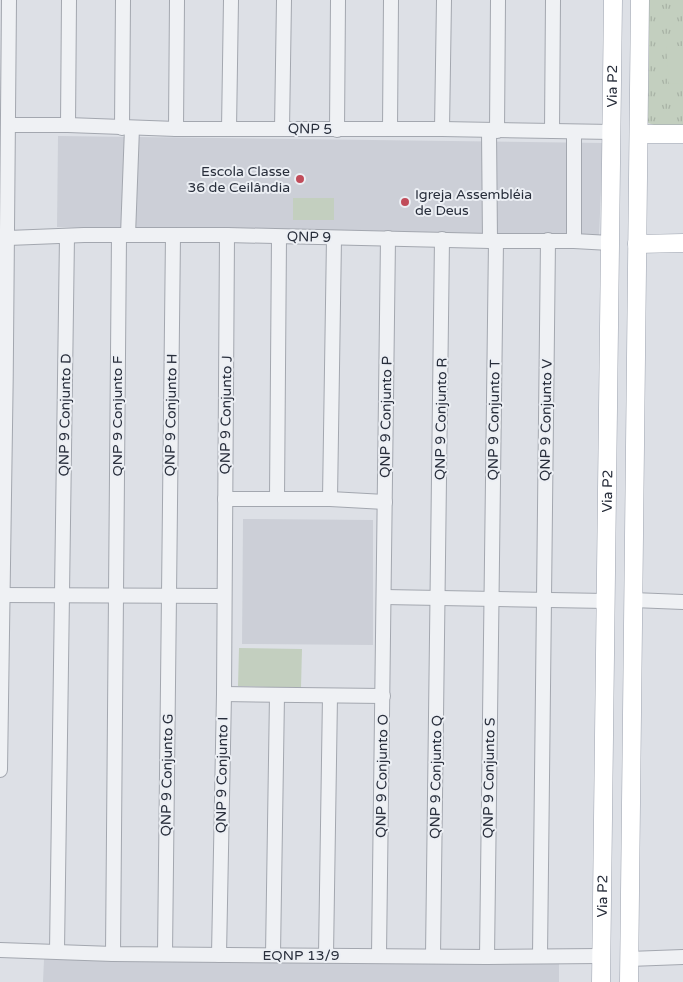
<svg xmlns="http://www.w3.org/2000/svg" width="683" height="982" viewBox="0 0 683 982" font-family="'Varela Round',sans-serif">
<style>
.built{fill:#cccfd7}
.grass{fill:url(#grass-tufts)}
.pitch{fill:#c3cfbf}
.lines{fill:none;stroke-linecap:round;stroke-linejoin:round}
.minor-casing{stroke:#a3a7af;stroke-width:16}
.major-casing{stroke:#9ea4b0;stroke-width:19}
.minor{stroke:#eff1f4;stroke-width:14}
.major{stroke:#fff;stroke-width:18}
.poi-dot{fill:#c14c5a;stroke:#eceff4;stroke-width:2}
.labels{text-anchor:middle;dominant-baseline:central;stroke-width:4;stroke-linejoin:round;paint-order:stroke}
.street-label{font-size:14px;fill:#282e3b;stroke:#eceff4}
.poi-label{font-size:14px;fill:#282e3b;stroke:#eceff4;text-anchor:end}
</style>
<defs>
<pattern id="grass-tufts" width="24" height="20" patternUnits="userSpaceOnUse" patternTransform="scale(1.25)"><rect width="24" height="20" fill="#c3cfbf"/><path d="M3 7l-1-3M5 7V3M7 7l1-3M15 17l-1-3M17 17v-4M19 17l1-3" fill="none" stroke="#a8b2a5"/></pattern>
</defs>
<rect width="100%" height="100%" fill="#dde0e6"/>
<g class="built">
<path d="M58,136L603,143L599,237L57,227Z"/>
<path d="M243,519L373,520V645L242,644Z"/>
<path d="M44,959L559,964V982H43Z"/>
</g>
<path class="grass" d="M649,0H683V126L654,125L648,123Z"/>
<g class="pitch">
<path d="M666,46H683V83L669,84Z"/>
<rect x="293" y="198" width="41" height="22"/>
<path d="M239,648L302,649L301,688L238,686Z"/>
</g>
<g class="lines">
<g class="minor-casing">
<g id="minor">
<path d="M8,125H68L176,129H442L612,132"/>
<path d="M68,125L69,0"/>
<path d="M122,128L123,0"/>
<path d="M176,129L177,0"/>
<path d="M229,129L231,0"/>
<path d="M282,129L284,0"/>
<path d="M390,129L391,0"/>
<path d="M442,129L444,0"/>
<path d="M337,130L338,0"/>
<path d="M489,131L490,241"/>
<path d="M497,131L498,0"/>
<path d="M552,131L553,0"/>
<path d="M128,235L132,128"/>
<path d="M8,238L84,235H227L490,241H574L610,243"/>
<path d="M574,241V132"/>
<path d="M225,499H330L385,502"/>
<path d="M277,499L279,237"/>
<path d="M330,499L334,238"/>
<path d="M0,595L224,596"/>
<path d="M384,597L606,601"/>
<path d="M633,600L683,602"/>
<path d="M224,694L383,696"/>
<path d="M0,770C4,513 8,257 9,0"/>
<path d="M0,950L113,954L487,957L601,956"/>
<path d="M57,951L67,236"/>
<path d="M113,954L119,235"/>
<path d="M165,954L173,235"/>
<path d="M219,955L224,694L227,235"/>
<path d="M273,955L277,695"/>
<path d="M326,955L330,696"/>
<path d="M379,955L388,238"/>
<path d="M433,956L442,239"/>
<path d="M540,956L548,240"/>
<path d="M487,957L496,241"/>
<path d="M629,959L683,957"/>
</g>
</g>
<g class="major-casing">
<g id="major">
<path d="M639,134H683"/>
<path d="M637,244L683,243"/>
<path id="s1" d="M601,982L613,0"/>
<path d="M629,982L640,0"/>
</g>
</g>
<use href="#minor" class="minor"/>
<use href="#major" class="major"/>
</g>
<g class="poi-dot">
<circle cx="300" cy="179" r="5"/>
<circle cx="405" cy="202" r="5"/>
</g>
<g class="labels">
<g class="street-label">
<text stroke="none"><textPath href="#s1" startOffset="896">Via P2</textPath></text>
<text transform="translate(310 129) rotate(1)">QNP 5</text>
<text transform="translate(309 237) rotate(1)">QNP 9</text>
<text transform="translate(65 415) rotate(-89)">QNP 9 Conjunto D</text>
<text transform="translate(171 415) rotate(-89)">QNP 9 Conjunto H</text>
<text transform="translate(226 415) rotate(-89)">QNP 9 Conjunto J</text>
<text transform="translate(117 416) rotate(-90)">QNP 9 Conjunto F</text>
<text transform="translate(386 417) rotate(-89)">QNP 9 Conjunto P</text>
<text transform="translate(441 419) rotate(-89)">QNP 9 Conjunto R</text>
<text transform="translate(494 420) rotate(-89)">QNP 9 Conjunto T</text>
<text transform="translate(546 420) rotate(-89)">QNP 9 Conjunto V</text>
<text stroke="none"><textPath href="#s1" startOffset="491">Via P2</textPath></text>
<text transform="translate(167 775) rotate(-89)">QNP 9 Conjunto G</text>
<text transform="translate(222 775) rotate(-89)">QNP 9 Conjunto I</text>
<text transform="translate(382 776) rotate(-89)">QNP 9 Conjunto O</text>
<text transform="translate(436 777) rotate(-89)">QNP 9 Conjunto Q</text>
<text transform="translate(489 778) rotate(-89)">QNP 9 Conjunto S</text>
<text stroke="none"><textPath href="#s1" startOffset="86">Via P2</textPath></text>
<text x="301" y="955">EQNP 13/9</text>
</g>
<g class="poi-label">
<text x="290" y="171">Escola Classe<tspan x="290" dy="16">36 de Ceilândia</tspan></text>
<text x="415" y="194" text-anchor="start">Igreja Assembléia<tspan x="415" dy="16">de Deus</tspan></text>
</g>
</g>
</svg>
